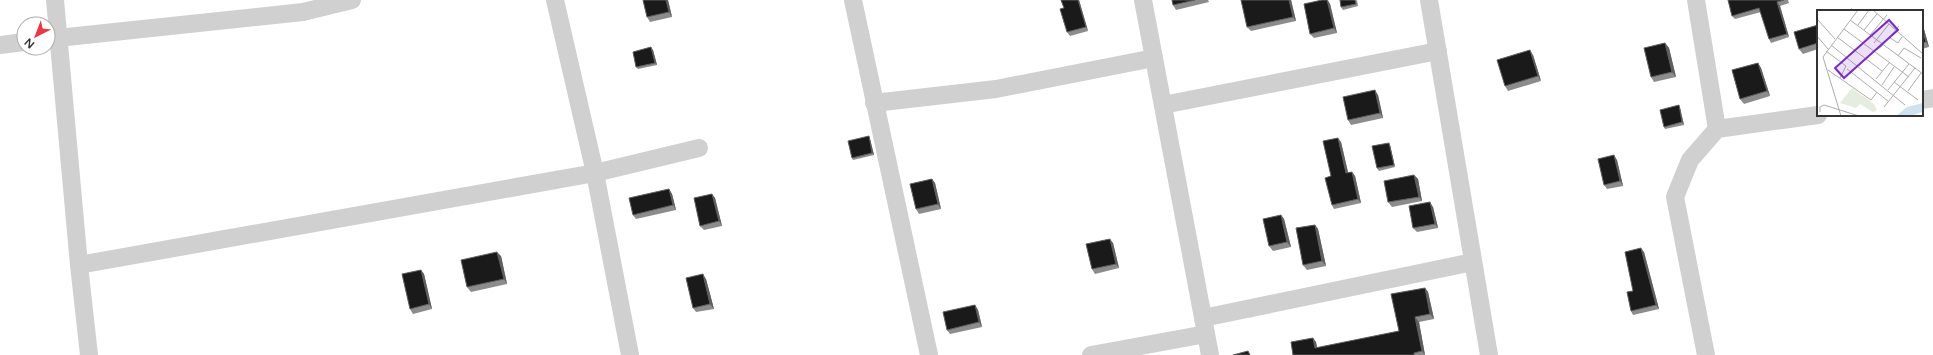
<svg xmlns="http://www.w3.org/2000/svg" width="1933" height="355" viewBox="0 0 1933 355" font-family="'Varela Round',sans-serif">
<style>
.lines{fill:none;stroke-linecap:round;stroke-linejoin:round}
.minor{stroke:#d0d0d0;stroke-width:18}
.wall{fill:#8c8c8c}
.shaded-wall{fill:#5f5f5f}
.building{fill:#1a1a1a;stroke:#5f5f5f}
.inset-road{fill:none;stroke:#adadad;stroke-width:1}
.view{fill:#7b2cbf;fill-opacity:0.15;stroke:#7b2cbf;stroke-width:2}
.inset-edge{fill:none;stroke:#333;stroke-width:2}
</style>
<rect width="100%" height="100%" fill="#fff"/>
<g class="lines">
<g class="minor">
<path d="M55,0L79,265L89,355"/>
<path d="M555,0L595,173L630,355"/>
<path d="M853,0L929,355"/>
<path d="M1143,0L1210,355"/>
<path d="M1429,0L1489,355"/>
<path d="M1696,0L1717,129"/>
<path d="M48,39L303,12L352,0"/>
<path d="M0,45L24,42"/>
<path d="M1922,100L1933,98"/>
<path d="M874,103L996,89L1154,58"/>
<path d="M1163,105L1438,51"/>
<path d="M79,265L595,173L699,148"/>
<path d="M1203,318L1473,262"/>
<path d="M1091,355L1206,334"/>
<path d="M1706,355L1675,197L1690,160L1717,129L1818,115"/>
</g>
</g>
<g class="wall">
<path d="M643,0H668L672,17L650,22L647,17Z"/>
<path d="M1061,0H1079L1088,31L1070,36L1067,32L1064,8Z"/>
<path d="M1172,0H1208L1209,2L1176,10L1173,5Z"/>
<path d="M1291,0L1296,21L1251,31L1247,27Z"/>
<path d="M1322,0H1328L1330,4L1337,33L1314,38L1310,34Z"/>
<path d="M1357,0L1358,6L1343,10L1341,7Z"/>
<path d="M1728,0H1788L1789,3L1780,6L1789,37L1771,43L1769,39L1761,12L1735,19L1732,16Z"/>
<path d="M1922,22L1929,47L1922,49Z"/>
<path d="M1818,25V49L1803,54L1799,49Z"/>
<path d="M1665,43L1669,48L1676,77L1654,82L1651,77Z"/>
<path d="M653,50L657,65L638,69L636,67Z"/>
<path d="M1533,55L1541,81L1508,91L1505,86Z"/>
<path d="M1758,63L1761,68L1770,96L1744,104L1740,99Z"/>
<path d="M1378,95L1383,118L1351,125L1348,120Z"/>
<path d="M1680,108L1684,125L1665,129L1664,127Z"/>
<path d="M869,136L870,139L874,155L853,160L852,158Z"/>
<path d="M1341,142L1348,172H1352L1355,176L1361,203L1334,209L1332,205L1331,176Z"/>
<path d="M1390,145L1395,167L1379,171L1377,168Z"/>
<path d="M1617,160L1623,186L1607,189L1604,185Z"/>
<path d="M1414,175L1418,179L1422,201L1392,207L1388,202Z"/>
<path d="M932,179L935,183L941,209L919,214L916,209Z"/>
<path d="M669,189L672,194L676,210L636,219L633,215Z"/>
<path d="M712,194L715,198L722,226L704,230L700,226Z"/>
<path d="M1433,207L1438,228L1417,232L1413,228Z"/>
<path d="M1281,215L1284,219L1291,247L1273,251L1269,246Z"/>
<path d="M1315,225L1318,229L1326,266L1307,270L1303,265Z"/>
<path d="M1113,243L1119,268L1095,274L1092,269Z"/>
<path d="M1644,252L1659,309L1633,315L1631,311L1633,291Z"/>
<path d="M501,256L507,284L471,292L467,287Z"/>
<path d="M421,270L424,274L432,309L413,314L410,309Z"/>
<path d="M706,279L714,309L696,312L693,308Z"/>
<path d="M1425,288L1428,292L1434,319L1419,322L1425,355H1293L1313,338L1316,342L1317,348L1399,331Z"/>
<path d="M975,305L978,310L982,327L950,334L947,330Z"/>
</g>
<g class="shaded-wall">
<path d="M666,0H668L672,17L669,12Z"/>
<path d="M1078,0H1079L1088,31L1086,27Z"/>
<path d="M1289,0H1291L1296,21L1293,17Z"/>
<path d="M1327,0L1330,4L1337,33L1334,28Z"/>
<path d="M1777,2L1780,6L1789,37L1787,34Z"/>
<path d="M1922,22L1929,47L1926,42L1922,28Z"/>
<path d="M1665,43L1669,48L1676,77L1672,72Z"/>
<path d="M651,47L653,50L657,65L655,63Z"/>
<path d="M1530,50L1533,55L1541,81L1538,76Z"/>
<path d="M1758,63L1761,68L1770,96L1767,91Z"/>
<path d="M1375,90L1378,95L1383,118L1380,113Z"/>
<path d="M1679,105L1680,108L1684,125L1682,122Z"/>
<path d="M869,136L870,139L874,155L872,153Z"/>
<path d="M1338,138L1341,142L1349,177L1346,173Z"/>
<path d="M1389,143L1390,145L1395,167L1394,165Z"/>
<path d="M1614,155L1617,160L1623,186L1620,181Z"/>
<path d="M1352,172L1355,176L1361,203L1358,199Z"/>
<path d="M1414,175L1418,179L1422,201L1419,197Z"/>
<path d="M932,179L935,183L941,209L938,204Z"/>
<path d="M669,189L672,194L676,210L673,205Z"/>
<path d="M712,194L715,198L722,226L719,221Z"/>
<path d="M1430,202L1433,207L1438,228L1435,224Z"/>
<path d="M1281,215L1284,219L1291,247L1287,242Z"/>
<path d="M1315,225L1318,229L1326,266L1322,261Z"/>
<path d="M1110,239L1113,243L1119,268L1116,264Z"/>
<path d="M1641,248L1644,252L1659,309L1656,305Z"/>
<path d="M497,252L501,256L507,284L504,279Z"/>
<path d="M421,270L424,274L432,309L429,304Z"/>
<path d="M703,274L706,279L714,309L710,304Z"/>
<path d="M1425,288L1428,292L1434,319L1430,314Z"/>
<path d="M975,305L978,310L982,327L979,322Z"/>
<path d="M1415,317L1419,322L1425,355L1422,351Z"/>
<path d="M1313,338L1316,342L1318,353L1315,348Z"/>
</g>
<g class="building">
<path d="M643,0H666L669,12L647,17Z"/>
<path d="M1061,0H1078L1086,27L1067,32L1060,9L1064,8Z"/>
<path d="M1172,0H1195L1173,5Z"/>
<path d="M1241,0H1289L1293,17L1247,27Z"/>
<path d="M1322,0H1327L1334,28L1310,34L1304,4Z"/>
<path d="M1340,0H1355L1356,4L1341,7Z"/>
<path d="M1728,0H1784L1777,2L1787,34L1769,39L1759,8L1732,16Z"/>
<path d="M1852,9V11H1846Z"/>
<path d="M1818,25V43L1799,49L1794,32Z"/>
<path d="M1922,28L1926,42L1922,43Z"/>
<path d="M1665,43L1672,72L1651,77L1644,48Z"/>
<path d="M651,47L655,63L636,67L633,52Z"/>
<path d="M1530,50L1538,76L1505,86L1497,60Z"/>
<path d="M1758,63L1767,91L1740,99L1732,70Z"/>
<path d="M1375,90L1380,113L1348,120L1343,97Z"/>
<path d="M1679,105L1682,122L1664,127L1660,110Z"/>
<path d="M869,136L872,153L852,158L848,141Z"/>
<path d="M1338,138L1346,173L1352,172L1358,199L1332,205L1325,178L1331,176L1323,141Z"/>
<path d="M1389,143L1394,165L1377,168L1372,146Z"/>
<path d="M1614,155L1620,181L1604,185L1598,159Z"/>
<path d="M1414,175L1419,197L1388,202L1384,181Z"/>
<path d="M932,179L938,204L916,209L910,184Z"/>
<path d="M669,189L673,205L633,215L629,198Z"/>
<path d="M712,194L719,221L700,226L694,198Z"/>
<path d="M1430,202L1435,224L1413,228L1409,206Z"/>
<path d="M1281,215L1287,242L1269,246L1263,219Z"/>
<path d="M1315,225L1322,261L1303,265L1296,228Z"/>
<path d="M1110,239L1116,264L1092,269L1086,244Z"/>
<path d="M1641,248L1656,305L1631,311L1627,292L1633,291L1625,252Z"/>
<path d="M497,252L504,279L467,287L461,260Z"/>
<path d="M421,270L429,304L410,309L402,274Z"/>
<path d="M703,274L710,304L693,308L686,278Z"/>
<path d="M1425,288L1430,314L1415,317L1422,351L1414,353V355H1293L1291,342L1313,338L1315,348L1399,331L1391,294Z"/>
<path d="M975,305L979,322L947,330L943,312Z"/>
<path d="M1248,351L1250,355H1233Z"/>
</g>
<g transform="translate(1817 10)">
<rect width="106" height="106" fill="#fff"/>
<path d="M35,78L57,94L60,100L56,102L43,94L39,98L23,93Z" fill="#e6ecdf"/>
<path d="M106,93V102L93,106H79L90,97Z" fill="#cfe2ee"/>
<path class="inset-road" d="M56,0L106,44M0,9L18,29M33,10L106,64M41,15L52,0M27,19L92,67M47,20L60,4M53,25L70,5M0,26L11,39M20,27L65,61M72,27L81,33L85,27M57,33L72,14M14,35L88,95M9,41L29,56L23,68M57,41L64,37L82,16M81,46L87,38L104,48M30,59L71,91M11,60L54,90L60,82M59,69L72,53M77,72L101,90M65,75L77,57M71,80L92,54M91,81L104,63M67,97L98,58M3,102V97L7,95L42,106M24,106L6,47L41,0"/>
<path class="view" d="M72,10L81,20L27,68L18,58Z"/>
<rect width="106" height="106" class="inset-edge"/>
</g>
<g transform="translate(36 36) rotate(222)"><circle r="19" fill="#ffffff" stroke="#adadad"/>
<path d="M0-3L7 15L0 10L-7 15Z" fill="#e63946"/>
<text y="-6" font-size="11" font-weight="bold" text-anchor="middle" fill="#333333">N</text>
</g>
</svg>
